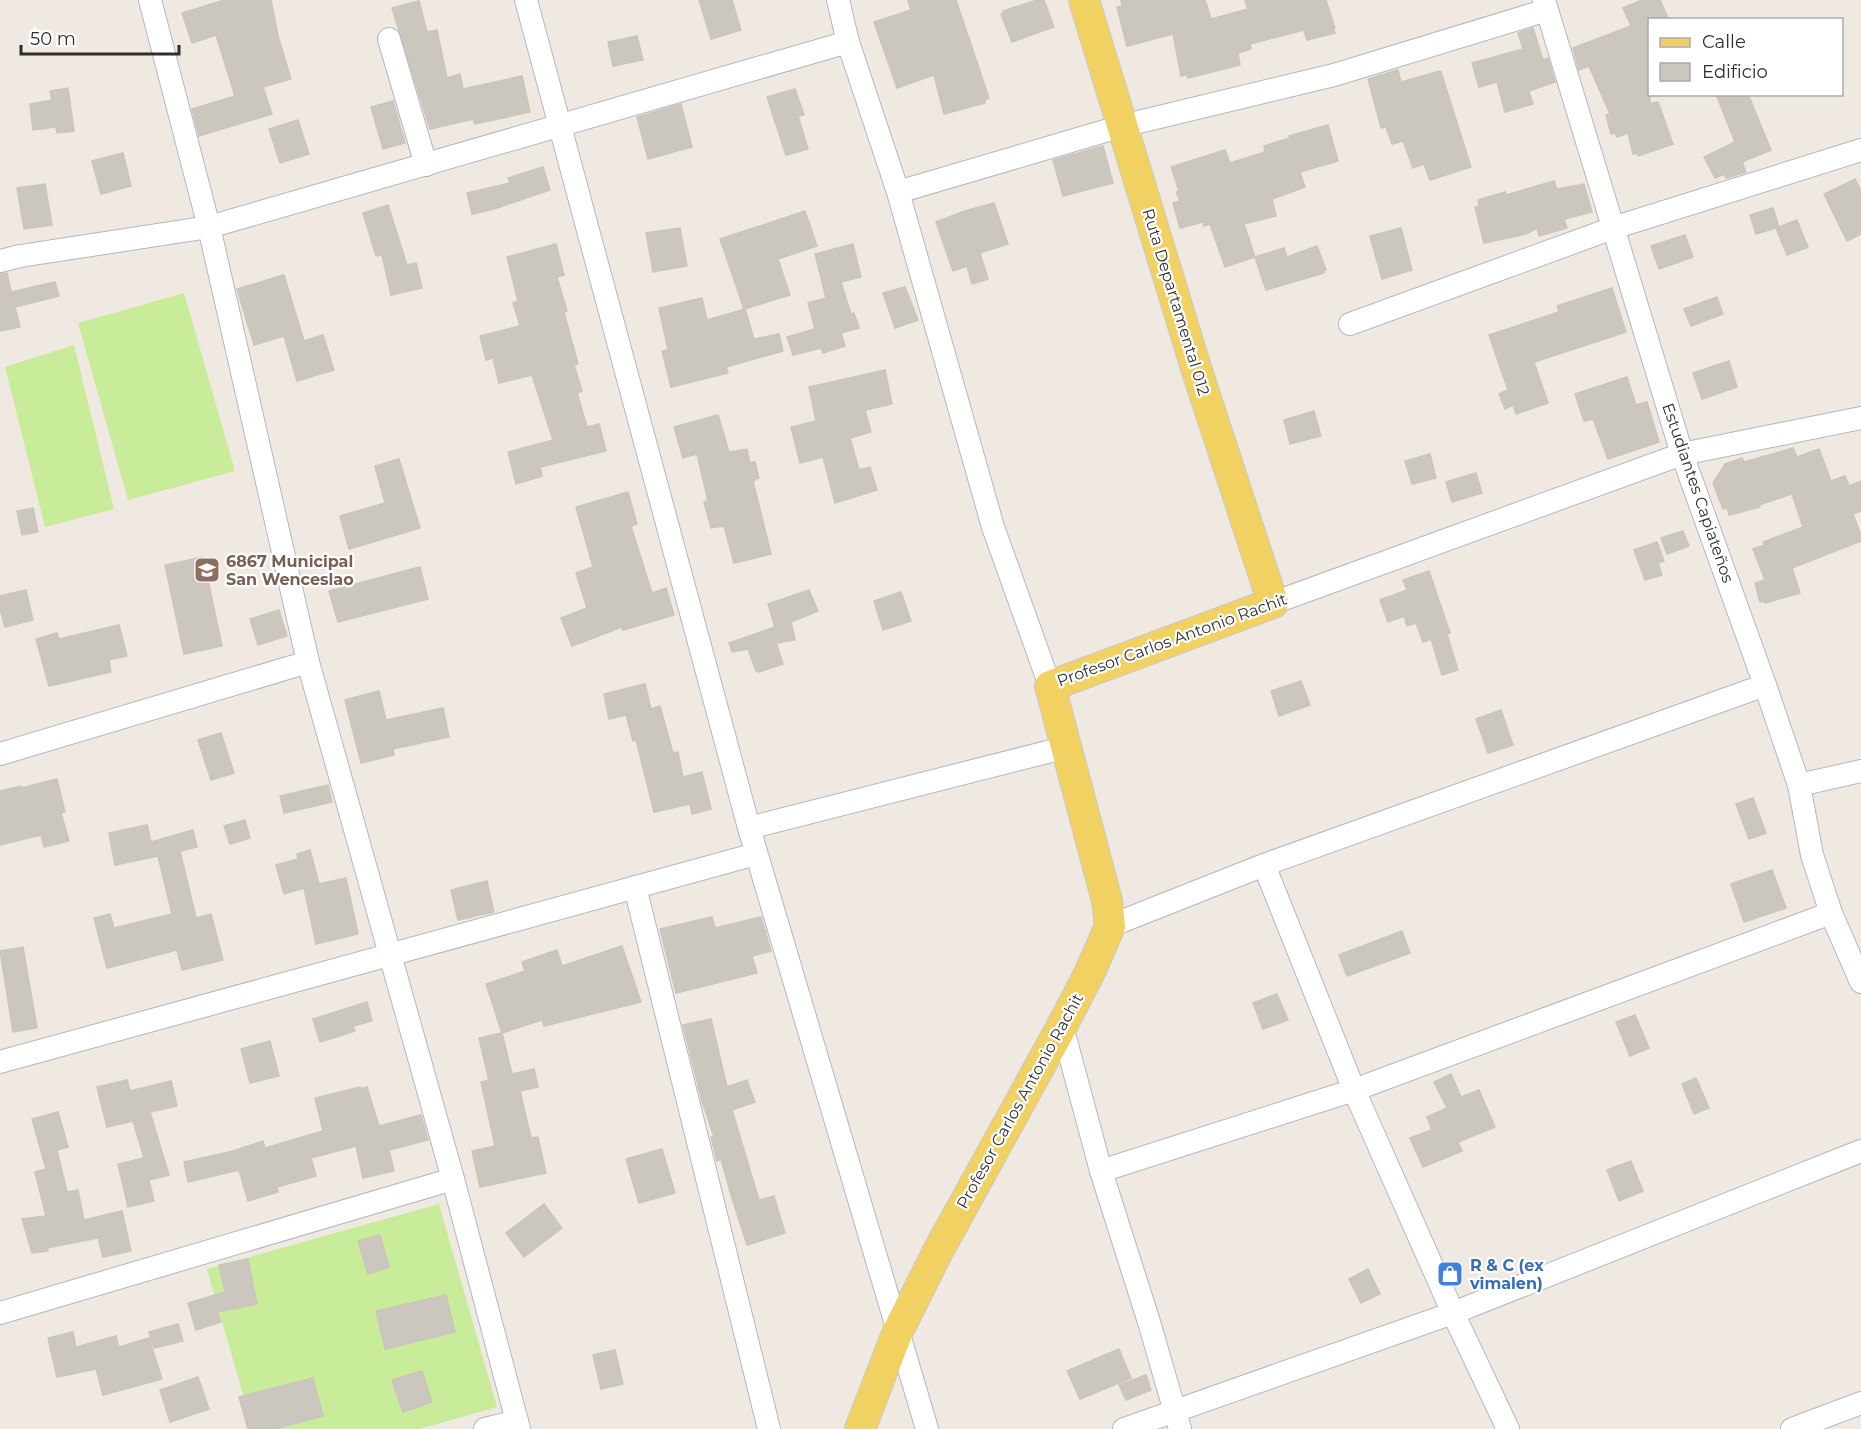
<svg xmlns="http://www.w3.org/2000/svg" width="1861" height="1429" viewBox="0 0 1861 1429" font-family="Montserrat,sans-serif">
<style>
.pitch{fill:#c9ec9a}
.building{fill:#cbc7bf;stroke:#cbc5ba;stroke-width:1.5}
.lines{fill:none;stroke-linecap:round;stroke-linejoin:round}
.minor-casing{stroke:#b4b7c1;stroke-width:24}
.major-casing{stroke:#c9c9c9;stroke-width:32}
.minor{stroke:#fff;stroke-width:22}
.major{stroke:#f2d163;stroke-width:30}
.labels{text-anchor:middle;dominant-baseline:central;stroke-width:4.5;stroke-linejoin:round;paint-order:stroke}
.street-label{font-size:16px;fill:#2e2e2e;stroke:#fff}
.education-label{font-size:16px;font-weight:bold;fill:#785e54;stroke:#fff;text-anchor:start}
.shop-label{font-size:16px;font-weight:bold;fill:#366cbe;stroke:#fff;text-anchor:start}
</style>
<rect width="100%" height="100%" fill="#efe9e1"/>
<g class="pitch">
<path d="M184,293L235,471L128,500L78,323Z"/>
<path d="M74,345L114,509L45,527L5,367Z"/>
<path d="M439,1204L497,1407L419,1429H253L207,1269Z"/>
</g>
<g class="building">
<path d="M224,0H271L278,36L291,79L263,87L272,114L199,136L192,109L235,96L216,35L192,43L182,13Z"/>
<path d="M699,0H732L741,30L711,39Z"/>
<path d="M908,0H956L989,98L985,100V103L944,114L934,75L897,88L874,22L911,10Z"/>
<path d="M1037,0H1044L1054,27L1012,42L1001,14L1004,13L1003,11Z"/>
<path d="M1121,0H1205L1211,19L1248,9L1245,0H1326L1335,28H1333L1335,33L1307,40L1304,30L1250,44L1251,49L1238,53L1240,65L1188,78L1187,75L1181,76L1173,34L1127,46L1117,7L1122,6Z"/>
<path d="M1642,0H1660L1669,20H1650V104L1658,102L1673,144L1638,156L1637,153L1633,154L1628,133L1617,137L1615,133L1611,134L1606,115L1610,114L1589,66L1579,70L1573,48L1631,26L1623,8Z"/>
<path d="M419,1L427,32L437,30L447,78L460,74L463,89L522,76L530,112L475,124L473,119L430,129L392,8Z"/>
<path d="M1533,28L1543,60L1548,58L1555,82L1529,91L1533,104L1505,112L1497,82L1479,87L1472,63L1523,49L1518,33Z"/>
<path d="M637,36L643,60L613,66L608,42Z"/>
<path d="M1398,70L1401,82L1440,71L1441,72L1471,167L1430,180L1424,164L1413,168L1403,141L1392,144L1386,127L1381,128L1368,79Z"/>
<path d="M68,88L74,131L57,133L56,127L33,130L30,104L52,100L50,91Z"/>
<path d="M795,89L804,115L798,116L808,149L786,155L767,97Z"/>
<path d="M1716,94H1748L1771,150L1742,162L1746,172L1726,178L1724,174L1715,178L1704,157L1735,142Z"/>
<path d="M393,101L405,143L383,149L371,107Z"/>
<path d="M681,104L692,147L648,159L637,117Z"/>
<path d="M298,120L309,154L280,163L269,129Z"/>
<path d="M1328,125L1338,161L1300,172L1305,187L1272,199L1276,216L1244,224L1255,257L1225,267L1210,224L1204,226L1203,222L1180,228L1173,203L1180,201L1176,192L1179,191L1171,167L1225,150L1230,163L1265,152L1264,146L1290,138L1289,136Z"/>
<path d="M1103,146L1113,183L1063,196L1053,160Z"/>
<path d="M123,153L131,186L101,194L92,161Z"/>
<path d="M543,167L550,190L494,209L472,214L467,193L510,183L508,178Z"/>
<path d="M1855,179L1861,191V234L1847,241L1824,194Z"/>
<path d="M1554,181L1557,189L1584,184L1592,212L1564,219L1567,228L1539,236L1537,228L1526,234L1484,243L1475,207L1479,206L1478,200L1505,192L1506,195Z"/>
<path d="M45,184L52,225L24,229L17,188Z"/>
<path d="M994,203L1008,244L980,253L988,279L972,284L967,266L953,271L936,222L965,211Z"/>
<path d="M388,205L407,265L416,263L422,288L391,295L382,255L376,256L363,213Z"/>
<path d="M1773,208L1779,227L1756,234L1750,215Z"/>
<path d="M805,211L817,246L778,259L790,295L744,309L720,239Z"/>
<path d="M1797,220L1808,247L1787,255L1776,228Z"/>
<path d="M680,228L687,266L653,272L646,233Z"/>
<path d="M1401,228L1412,270L1382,279L1370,236Z"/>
<path d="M1685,235L1693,257L1659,269L1651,246Z"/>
<path d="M556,244L564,275L557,277L567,311L564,312L578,364L574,365L582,391L577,393L587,427L599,424L606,451L540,467L542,476L516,484L508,452L553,440L532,375L499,383L493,358L486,360L480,336L520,326L513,303L518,301L507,257Z"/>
<path d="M853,244L861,277L841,282L851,314L854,313L859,328L841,333L845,346L823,353L821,348L793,355L787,337L815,329L808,303L826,298L815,254Z"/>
<path d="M1317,246L1326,270L1323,271L1324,273L1266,290L1255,257L1284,248L1287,257Z"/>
<path d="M7,273L11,292L55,282L59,296L15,307L20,327L0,331V274Z"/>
<path d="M284,275L304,341L323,335L334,370L297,381L284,336L254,345L237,289Z"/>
<path d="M905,287L918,320L895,328L883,293Z"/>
<path d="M1612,288L1626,332L1534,362L1548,403L1516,414L1513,405L1505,409L1499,394L1508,390L1489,335L1559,312L1557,306Z"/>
<path d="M1717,297L1723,314L1691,326L1684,309Z"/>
<path d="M702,298L707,320L745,309L754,339L779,334L783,351L726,367L728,373L671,387L662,351L668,350L659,308Z"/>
<path d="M1729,361L1737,387L1702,399L1693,373Z"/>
<path d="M885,370L892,404L865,410L871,432L850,438L859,470L870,467L877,490L835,503L823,457L800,463L791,427L816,421L809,387Z"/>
<path d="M1627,377L1636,405L1647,402L1659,442L1608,459L1593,419L1584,421L1575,394Z"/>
<path d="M1314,411L1321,436L1290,444L1284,420Z"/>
<path d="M718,415L729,452L747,449L750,463L755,462L759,478L753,481L771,554L734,563L724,526L711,528L704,502L708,501L697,454L683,458L674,427Z"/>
<path d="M1793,448L1797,457L1819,449L1831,481L1845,476L1849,486L1861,481V511L1853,514L1861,535V541L1792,568L1800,593L1765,603L1764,601L1760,602L1755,583L1765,580L1753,549L1765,545L1763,542L1803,527L1792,494L1759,505L1760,507L1729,515L1727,507L1723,509L1713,483L1725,464L1742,458L1744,462Z"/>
<path d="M1430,454L1436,478L1412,484L1405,461Z"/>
<path d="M399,459L420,528L349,549L340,516L385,503L375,466Z"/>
<path d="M1476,473L1482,493L1452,502L1446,482Z"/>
<path d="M628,492L637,524L631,526L652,593L666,588L674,615L623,630L622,627L572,646L561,618L587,608L576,573L593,567L576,507Z"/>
<path d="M33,508L38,532L22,535L17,511Z"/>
<path d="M1683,531L1689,546L1667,554L1661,538Z"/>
<path d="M1657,542L1664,561L1658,563L1662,575L1645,580L1634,550Z"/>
<path d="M203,557L222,646L184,654L165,565Z"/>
<path d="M420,567L428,599L338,622L329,591Z"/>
<path d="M1429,571L1450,633L1447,634L1458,670L1442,675L1431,639L1423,642L1416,623L1407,626L1404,616L1388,622L1380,600L1407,590L1403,580Z"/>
<path d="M26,590L33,620L5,627L0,609V596Z"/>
<path d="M809,590L818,611L791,622L795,640L776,643L783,664L759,672L756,671L748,649L732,652L729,643L775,627L768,604Z"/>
<path d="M901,592L911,621L883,630L874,601Z"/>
<path d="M279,610L287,636L258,645L250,619Z"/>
<path d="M119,625L127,656L109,660L111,672L49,686L36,639L57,633L59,639Z"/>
<path d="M1301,681L1310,705L1279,716L1271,691Z"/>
<path d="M645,684L651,709L660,706L673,753L678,752L683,777L702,772L711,809L692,814L690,804L654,812L636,740L633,741L626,715L609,719L604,694Z"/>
<path d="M379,691L386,720L443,708L449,737L393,749L394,755L361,763L345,700Z"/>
<path d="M1501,710L1513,745L1488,753L1476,719Z"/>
<path d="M221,733L234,773L211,780L198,740Z"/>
<path d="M57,779L65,812L61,813L69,841L44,847L41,835L0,845V791L21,786L22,788Z"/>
<path d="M328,785L332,802L284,813L280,796Z"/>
<path d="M1753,798L1766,833L1749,839L1736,804Z"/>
<path d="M245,820L250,838L230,844L224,826Z"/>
<path d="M147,825L151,842L193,830L197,847L180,851L196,918L211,914L223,960L182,970L177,950L107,968L94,918L110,914L114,928L172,914L158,856L115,865L109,833Z"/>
<path d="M310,850L319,884L346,878L358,934L316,944L304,888L284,894L276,865L298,859L297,854Z"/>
<path d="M1772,870L1786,908L1744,922L1731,884Z"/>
<path d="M487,881L494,912L458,920L451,890Z"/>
<path d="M712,917L715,928L761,917L771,951L752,956L757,973L676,993L660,929Z"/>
<path d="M1402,931L1410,953L1347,976L1339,955Z"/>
<path d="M622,946L641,1002L544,1026L542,1020L502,1033L486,984L525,971L522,962L557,950L562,966Z"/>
<path d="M23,947L37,1028L13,1032L0,951Z"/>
<path d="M1277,994L1288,1020L1263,1029L1253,1003Z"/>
<path d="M367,1002L372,1021L353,1026L355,1031L320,1042L313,1019Z"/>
<path d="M1635,1015L1649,1048L1630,1056L1616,1022Z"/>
<path d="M711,1019L727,1087L747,1080L755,1102L732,1110L759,1200L774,1196L785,1233L747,1245L731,1195L721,1159L717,1161L711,1137H714L702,1101L683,1025Z"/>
<path d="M502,1033L512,1074L534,1069L538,1087L520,1091L531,1138L538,1137L546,1173L480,1187L472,1151L495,1146L481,1082L489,1080L479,1038Z"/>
<path d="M270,1041L279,1076L250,1083L241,1049Z"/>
<path d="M1451,1074L1461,1097L1479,1090L1495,1127L1458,1142L1462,1151L1423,1167L1410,1138L1432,1130L1427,1117L1447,1108L1434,1082Z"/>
<path d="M1696,1078L1709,1108L1694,1114L1682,1084Z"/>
<path d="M127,1080L130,1091L171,1081L177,1106L150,1112L169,1175L149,1180L154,1201L128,1207L118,1164L144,1158L133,1121L107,1127L97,1087Z"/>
<path d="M360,1087L361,1089L367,1087L379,1126L421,1115L428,1140L389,1150L394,1171L363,1178L356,1146L311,1158L316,1176L277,1187L278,1192L248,1201L239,1170L188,1182L184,1162L233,1151L263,1141L265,1148L323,1131L315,1098Z"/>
<path d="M58,1112L68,1147L57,1150L67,1192L78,1190L84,1220L122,1211L131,1251L103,1257L98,1238L47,1248L48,1251L32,1253L22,1219L46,1216L35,1172L46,1169L32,1119Z"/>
<path d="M662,1149L675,1193L639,1203L626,1159Z"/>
<path d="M1631,1161L1643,1191L1619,1201L1607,1170Z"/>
<path d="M544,1204L562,1228L524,1257L506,1233Z"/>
<path d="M380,1235L389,1267L368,1274L358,1241Z"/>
<path d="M248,1259L257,1304L218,1312L221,1322L196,1330L188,1303L225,1292L219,1265Z"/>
<path d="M1368,1269L1380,1294L1361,1303L1349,1279Z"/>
<path d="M446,1295L455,1332L385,1349L376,1311Z"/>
<path d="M178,1324L183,1341L154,1348L149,1332Z"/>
<path d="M73,1332L76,1347L116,1336L119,1347L149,1338L162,1379L103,1395L96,1369L57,1377L48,1338Z"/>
<path d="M1119,1349L1131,1378L1080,1399L1067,1371Z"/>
<path d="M615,1350L623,1384L601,1389L593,1355Z"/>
<path d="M422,1371L432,1402L403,1412L392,1380Z"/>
<path d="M1146,1375L1151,1390L1126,1400L1119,1385Z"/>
<path d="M198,1377L209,1409L170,1422L160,1390Z"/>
<path d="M313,1378L323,1416L274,1429H248L239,1397Z"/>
</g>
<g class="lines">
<g class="minor-casing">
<g id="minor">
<path d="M150,0L209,227L308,662L453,1179L519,1429"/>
<path d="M526,0L749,828L927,1429"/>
<path d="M838,0L848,42L898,192L993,527L1050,686"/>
<path d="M1544,0L1682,454L1765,685L1799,785L1812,855L1831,913L1861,982"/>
<path d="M389,39L426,165"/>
<path d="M898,192L1122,126L1334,75L1547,10"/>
<path d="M0,261L20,256L209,227L848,42"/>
<path d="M1350,324L1613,228L1861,150"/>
<path d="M1273,603L1682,454L1861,418"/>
<path d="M0,754L308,662"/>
<path d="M1799,785L1861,771"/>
<path d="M749,828L1067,747"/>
<path d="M1264,865L1354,1090L1453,1313L1508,1429"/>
<path d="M635,887L769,1429"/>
<path d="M1110,926L1264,865L1765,685"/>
<path d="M1062,1026L1101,1171L1149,1322L1180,1429"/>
<path d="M0,1062L756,854"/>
<path d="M1101,1171L1354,1090L1831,913"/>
<path d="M0,1313L453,1179"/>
<path d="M485,1429L517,1421"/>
<path d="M1124,1429L1453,1313L1861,1151"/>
<path d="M1792,1429L1861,1403"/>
</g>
</g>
<g class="major-casing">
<path id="major" d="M860,1429L898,1331L937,1253L1062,1026L1090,972L1110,926L1107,901L1050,686L1273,603L1196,368L1084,0"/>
</g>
<use href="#minor" class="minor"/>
<use href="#major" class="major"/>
</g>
<defs>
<g id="school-square" transform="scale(1.35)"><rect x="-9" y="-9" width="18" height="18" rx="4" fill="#8d6e63" stroke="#fff"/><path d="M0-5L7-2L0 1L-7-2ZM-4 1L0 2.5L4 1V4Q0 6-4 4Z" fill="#fff"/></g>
<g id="shop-square" transform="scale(1.35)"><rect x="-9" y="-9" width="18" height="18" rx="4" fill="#3f7fe0" stroke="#fff"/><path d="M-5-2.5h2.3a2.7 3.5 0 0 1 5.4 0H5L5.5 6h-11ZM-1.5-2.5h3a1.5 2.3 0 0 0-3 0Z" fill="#fff"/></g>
</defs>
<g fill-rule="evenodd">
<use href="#school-square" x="207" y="570"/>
<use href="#shop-square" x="1450" y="1274"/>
</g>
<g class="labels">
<g class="street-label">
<text transform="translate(1176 302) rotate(73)">Ruta Departamental 012</text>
<text transform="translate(1698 493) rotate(71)">Estudiantes Capiateños</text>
<text transform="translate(1172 640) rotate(-20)">Profesor Carlos Antonio Rachit</text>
<text transform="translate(1020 1101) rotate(-61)">Profesor Carlos Antonio Rachit</text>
</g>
<g class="education-label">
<text x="226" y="561">6867 Municipal<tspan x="226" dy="18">San Wenceslao</tspan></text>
</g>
<g class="shop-label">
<text x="1470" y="1265">R &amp; C (ex<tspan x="1470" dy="18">vimalen)</tspan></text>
</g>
</g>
<rect x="1648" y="18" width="195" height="78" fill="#ffffff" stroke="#ababab" stroke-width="1.5"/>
<rect x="1660" y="38" width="30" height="9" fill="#f2d163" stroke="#ababab" stroke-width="1.5"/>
<text x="1702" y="48" font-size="18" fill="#2e2e2e">Calle</text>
<rect x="1660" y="63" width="30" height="18" fill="#cbc7bf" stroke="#ababab" stroke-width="1.5"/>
<text x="1702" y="78" font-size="18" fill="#2e2e2e">Edificio</text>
<path d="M21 45v9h158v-9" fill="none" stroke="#2e2e2e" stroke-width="3"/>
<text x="30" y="45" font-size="18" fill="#2e2e2e" stroke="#ffffff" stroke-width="4.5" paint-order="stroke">50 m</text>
</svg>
